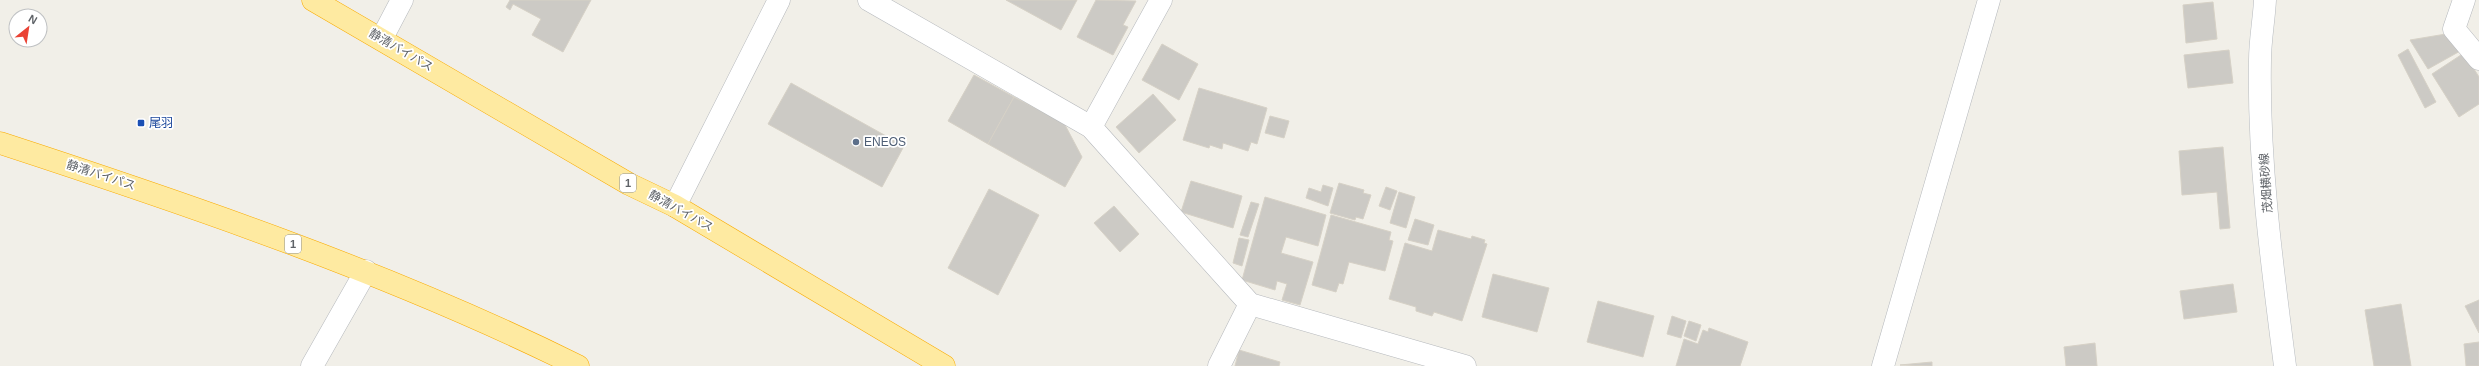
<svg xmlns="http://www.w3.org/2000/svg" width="2479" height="366" viewBox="0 0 2479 366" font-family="Helvetica,'Noto Sans JP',sans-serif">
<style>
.building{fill:#cccac5;stroke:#d6d1c6}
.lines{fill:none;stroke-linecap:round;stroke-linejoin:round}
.minor-casing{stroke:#b5b8bc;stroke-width:23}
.secondary-casing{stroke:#b6babf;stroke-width:23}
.trunk-casing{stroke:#f9ab00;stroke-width:23}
.minor{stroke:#fff;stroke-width:22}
.secondary{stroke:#fff;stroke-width:22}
.trunk{stroke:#feeaa1;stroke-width:22}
.transit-dot{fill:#1a4fb4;stroke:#fff;stroke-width:1.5}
.service-dot{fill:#5c6f8a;stroke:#fff;stroke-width:1.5}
.labels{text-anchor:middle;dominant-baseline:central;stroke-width:3.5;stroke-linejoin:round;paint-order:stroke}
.shield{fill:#fff;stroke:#8f9295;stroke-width:1}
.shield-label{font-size:11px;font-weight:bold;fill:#5f6368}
.street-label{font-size:12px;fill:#5f6368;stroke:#fff}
.transit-label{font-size:12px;fill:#164399;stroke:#fff;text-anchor:start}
.service-label{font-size:12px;fill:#4e5e75;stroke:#fff;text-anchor:start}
</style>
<rect width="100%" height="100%" fill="#f1efe8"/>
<g class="building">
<path d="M510,0H591L563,52L532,35L541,19L513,4L510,10L506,7Z"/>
<path d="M1006,0H1077L1061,30Z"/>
<path d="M1096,0L1136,1L1123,25L1128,27L1113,55L1077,37Z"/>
<path d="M2213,2L2217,39L2186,43L2183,5Z"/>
<path d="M2452,33L2462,50L2428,69L2410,40Z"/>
<path d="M1162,44L1198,64L1179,100L1142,80Z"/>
<path d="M2408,49L2436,102L2425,108L2398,55Z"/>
<path d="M2229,50L2233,83L2188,88L2184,55Z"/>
<path d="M2464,53L2479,77V104L2459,117L2432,74Z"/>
<path d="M974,75L1014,97L988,144L948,121Z"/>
<path d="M791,83L904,146L882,187L768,124Z"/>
<path d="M1199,88L1267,108L1257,144L1251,142L1248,151L1223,143L1222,149L1210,145L1209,148L1183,140Z"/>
<path d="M1153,94L1176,120L1139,153L1116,127Z"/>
<path d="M1014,97L1064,123L1082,157L1065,187L988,144Z"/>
<path d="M1270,116L1289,121L1284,138L1265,133Z"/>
<path d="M2223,147L2230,228L2220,229L2217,192L2182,195L2179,151Z"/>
<path d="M1191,181L1242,196L1233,228L1181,212Z"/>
<path d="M1339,183L1364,190L1363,193L1371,195L1363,219L1356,217L1355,220L1330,213Z"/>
<path d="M1323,185L1333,188L1328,206L1306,198L1309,188L1321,192Z"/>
<path d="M1386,187L1397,191L1390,210L1379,206Z"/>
<path d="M989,189L1039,215L998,295L948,268Z"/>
<path d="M1399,192L1415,197L1406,228L1390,223Z"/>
<path d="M1265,197L1326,215L1318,246L1286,237L1281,253L1313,262L1300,305L1282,300L1287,284L1277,281L1275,290L1242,280Z"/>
<path d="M1251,202L1259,204L1248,237L1240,235Z"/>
<path d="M1114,206L1139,234L1120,252L1094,223Z"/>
<path d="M1331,215L1391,232L1389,240L1393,241L1385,271L1349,262L1343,284L1339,283L1336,292L1312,285Z"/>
<path d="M1415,219L1434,225L1428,245L1408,240Z"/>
<path d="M1438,230L1471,239L1472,236L1485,240L1484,243L1487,244L1462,321L1434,312L1432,316L1416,311V307L1389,299L1405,243L1432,251Z"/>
<path d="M1239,238L1249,240L1242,266L1233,263Z"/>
<path d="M1493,274L1549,288L1537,332L1482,317Z"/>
<path d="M2233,284L2237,312L2184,319L2180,291Z"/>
<path d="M2479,300V333L2465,306Z"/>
<path d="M1598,301L1654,316L1643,357L1587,342Z"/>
<path d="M2401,304L2411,366H2374L2365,310Z"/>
<path d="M1672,316L1686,321L1681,338L1667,334Z"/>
<path d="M1689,321L1701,325L1696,341L1684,336Z"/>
<path d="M1709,328L1748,342L1740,366H1676L1684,339L1698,344L1703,330L1708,332Z"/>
<path d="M2479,342V366H2466L2464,344Z"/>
<path d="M2095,343L2097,366H2066L2064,347Z"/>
<path d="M1239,350L1280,362L1279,366H1235Z"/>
<path d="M1932,362V366L1900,365Z"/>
</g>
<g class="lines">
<g class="minor-casing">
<g id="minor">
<path d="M869,0L1091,127L1250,304L1465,366"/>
<path d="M2464,0L2454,29L2479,59"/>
<path d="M382,38L402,0"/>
<path d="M1091,127L1161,0"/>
<path d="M675,206L779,0"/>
<path d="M312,366L366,271"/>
<path d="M1219,366L1250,304"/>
<path d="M1883,366L1989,0"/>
</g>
</g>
<g class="secondary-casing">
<path id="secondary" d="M2265,0C2264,20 2260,40 2260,60C2258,162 2272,265 2285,366"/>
</g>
<g class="trunk-casing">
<g id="trunk">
<path d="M313,0L629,184L675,206L944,366"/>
<path d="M0,143C196,207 392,274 578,366"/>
</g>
</g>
<use href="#minor" class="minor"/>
<use href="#secondary" class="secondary"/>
<use href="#trunk" class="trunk"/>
</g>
<rect class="transit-dot" x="137" y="119" width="8" height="8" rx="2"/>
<circle class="service-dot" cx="856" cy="142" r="4"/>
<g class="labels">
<g class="shield">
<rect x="620" y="174" width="16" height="18" rx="3"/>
<rect x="285" y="235" width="16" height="18" rx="3"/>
</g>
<g class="shield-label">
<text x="628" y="183">1</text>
<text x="293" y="244">1</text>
</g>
<g class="street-label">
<text transform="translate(401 50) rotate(30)">静清バイパス</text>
<text transform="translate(101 175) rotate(18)">静清バイパス</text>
<text transform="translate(2266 183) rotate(-94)">茂畑横砂線</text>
<text transform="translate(681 211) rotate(29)">静清バイパス</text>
</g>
<g class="transit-label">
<text x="149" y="123">尾羽</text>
</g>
<g class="service-label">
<text x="864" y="142">ENEOS</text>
</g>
</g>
<g transform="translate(28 28) rotate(30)"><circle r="19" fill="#ffffff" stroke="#bfc1c3"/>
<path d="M0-3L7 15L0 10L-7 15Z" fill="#ea4335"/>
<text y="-6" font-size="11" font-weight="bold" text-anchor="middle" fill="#5f6368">N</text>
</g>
</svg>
